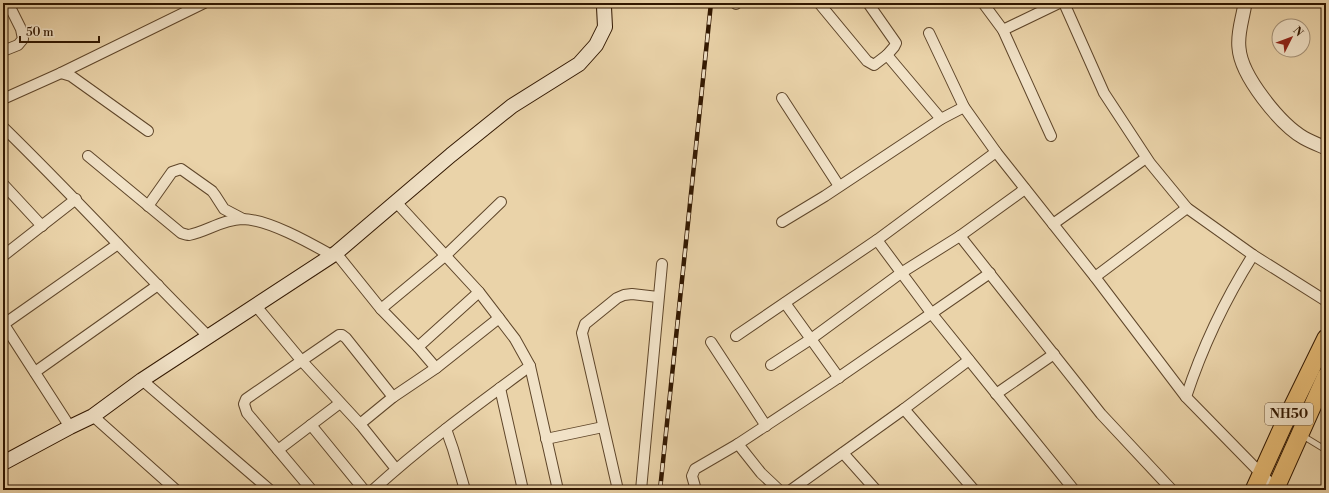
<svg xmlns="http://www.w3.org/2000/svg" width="1329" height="493" viewBox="0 0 1329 493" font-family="'Libre Bodoni',serif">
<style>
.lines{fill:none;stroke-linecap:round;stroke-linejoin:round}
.service-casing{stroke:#5f462a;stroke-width:7}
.minor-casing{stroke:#5f462a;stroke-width:12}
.tertiary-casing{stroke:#5f462a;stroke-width:15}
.secondary-casing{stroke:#311700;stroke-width:16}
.trunk-casing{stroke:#311700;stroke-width:19}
.service{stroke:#f1e2c7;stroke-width:5}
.minor{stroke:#f1e2c7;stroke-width:10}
.tertiary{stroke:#f1e2c7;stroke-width:13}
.secondary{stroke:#f1e2c7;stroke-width:14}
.trunk{stroke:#e5ba74;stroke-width:17}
.rail-casing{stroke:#311700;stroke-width:4.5}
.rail{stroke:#f1e2c7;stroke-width:3;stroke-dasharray:9;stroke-linecap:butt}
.labels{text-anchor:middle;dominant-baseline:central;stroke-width:4;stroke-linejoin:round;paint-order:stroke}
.shield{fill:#f1e2c7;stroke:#6b543c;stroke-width:1}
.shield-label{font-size:13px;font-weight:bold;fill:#311700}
</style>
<rect width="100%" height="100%" fill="#ead3a9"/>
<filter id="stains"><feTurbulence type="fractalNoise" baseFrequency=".005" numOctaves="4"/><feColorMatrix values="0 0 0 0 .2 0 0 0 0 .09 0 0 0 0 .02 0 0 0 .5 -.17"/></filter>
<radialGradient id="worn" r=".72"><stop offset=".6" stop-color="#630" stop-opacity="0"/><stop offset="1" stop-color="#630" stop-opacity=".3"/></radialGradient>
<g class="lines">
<g class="service-casing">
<path id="service" d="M1303,436L1326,450"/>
</g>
<g class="minor-casing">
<g id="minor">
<path d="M819,3L867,61L874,65L887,55L941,119"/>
<path d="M868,3L896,43L894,47L887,55"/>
<path d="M983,3L1003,30L1051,136"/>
<path d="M1064,3L1104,93L1150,163L1187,208L1253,255L1326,301"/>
<path d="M736,4L737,3"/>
<path d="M1003,30L1059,3"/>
<path d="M929,33L964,107L996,152L1095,277L1186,397L1276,489"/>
<path d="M3,51L18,45L23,39L21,29L9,5"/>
<path d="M61,73L71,76L148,131"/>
<path d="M782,98L839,186"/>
<path d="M3,99L61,73L204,3"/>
<path d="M3,127C73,195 139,268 209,337"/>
<path d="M88,156L181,233C184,234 187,235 189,235C208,231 221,220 242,219C268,219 310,243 333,256"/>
<path d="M3,184L42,226"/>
<path d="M396,202L479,292L515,339L530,366L558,490"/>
<path d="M148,206L172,172L181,169L212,191L215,195L224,209L243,219"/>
<path d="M782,222L825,196L941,119L964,107"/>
<path d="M1053,224L1146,158"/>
<path d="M960,236L1101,414L1172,490"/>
<path d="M877,240L932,314L1074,490"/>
<path d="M336,253L381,309L418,347L436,368"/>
<path d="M3,256L76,199"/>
<path d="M1095,277L1187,208"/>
<path d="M785,303L839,378"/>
<path d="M256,306L301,360L360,424L396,469"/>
<path d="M381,309L445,256L501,202"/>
<path d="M3,323L70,427"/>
<path d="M4,324L118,244"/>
<path d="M736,336L877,240L996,152"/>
<path d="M711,342L766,426"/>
<path d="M418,347L479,292"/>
<path d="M771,365L811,339L901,273L960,236L1025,189"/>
<path d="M35,372L158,285"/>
<path d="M142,380L270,490"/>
<path d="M500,388L523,490"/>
<path d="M996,394L1054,354"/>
<path d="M1186,397C1202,348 1226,298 1253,255"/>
<path d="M904,409L974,490"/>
<path d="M93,416L176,490"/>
<path d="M360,424L393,397L436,368L499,318"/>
<path d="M311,425L364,490"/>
<path d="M446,429L453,449L465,490"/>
<path d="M546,439L603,427"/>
<path d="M738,444L761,473L779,490"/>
<path d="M278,450L340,403"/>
<path d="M843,453L876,490"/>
<path d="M310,488L247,413L244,404L246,399L339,335H342L346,338L393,397"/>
<path d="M373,490C422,445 477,405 530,366"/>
<path d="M618,490L582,333L585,324L617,298L624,295L632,294L658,297"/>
<path d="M641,490L662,264"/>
<path d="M696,490L692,476L695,469L738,444L835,380L990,273"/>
<path d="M791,490L904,409L969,360"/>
</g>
</g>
<g class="tertiary-casing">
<path id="tertiary" d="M1245,3C1243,18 1237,33 1239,48C1241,76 1280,124 1304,138C1311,142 1319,145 1326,148"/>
</g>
<g class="secondary-casing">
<path id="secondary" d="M3,463L70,427L93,416L142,380L336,253L451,155L512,106L579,64L596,45L605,27L604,7L603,3"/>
</g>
<g class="trunk-casing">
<g id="trunk">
<path d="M1254,490L1283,426L1326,338"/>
<path d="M1275,490L1326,376"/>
</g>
</g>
<use href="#service" class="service"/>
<use href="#minor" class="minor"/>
<use href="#tertiary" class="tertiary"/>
<use href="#secondary" class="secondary"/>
<use href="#trunk" class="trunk"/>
<g class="rail-casing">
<path id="rail" d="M660,490L711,3"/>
</g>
<use href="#rail" class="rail"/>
</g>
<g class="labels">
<rect class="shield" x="1265" y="403" width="48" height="22" rx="3"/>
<g class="shield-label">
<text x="1289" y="414">NH50</text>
</g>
</g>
<rect width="1329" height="493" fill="none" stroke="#ead3a9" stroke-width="16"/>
<rect x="4" y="4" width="1321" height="485" fill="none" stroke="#311700" stroke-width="2"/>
<rect x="8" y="8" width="1313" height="477" fill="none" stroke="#311700"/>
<g transform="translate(1291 38) rotate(48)"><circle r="19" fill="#f1e2c7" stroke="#a49177"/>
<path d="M0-3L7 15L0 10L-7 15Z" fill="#8f2418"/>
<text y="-6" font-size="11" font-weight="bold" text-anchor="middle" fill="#311700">N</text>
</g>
<path d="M20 36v6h79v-6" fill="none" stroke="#311700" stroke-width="2"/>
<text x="26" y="36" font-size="12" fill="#311700" stroke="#f1e2c7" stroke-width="3" paint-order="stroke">50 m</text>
<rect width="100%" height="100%" filter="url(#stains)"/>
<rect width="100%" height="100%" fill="url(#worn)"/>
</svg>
